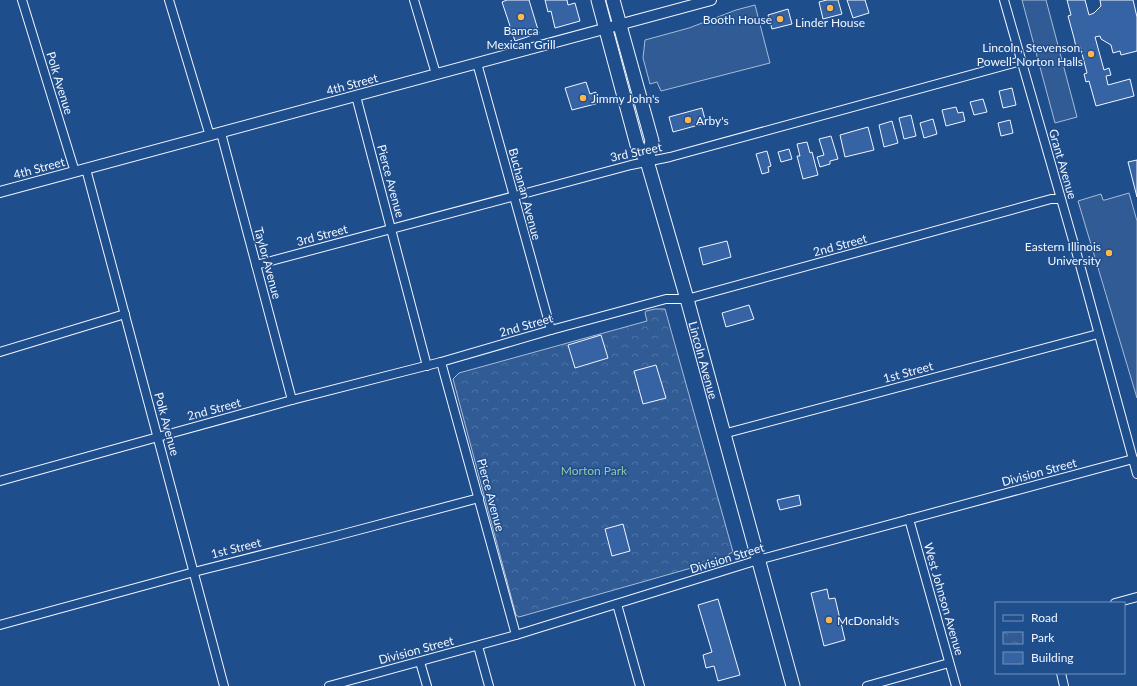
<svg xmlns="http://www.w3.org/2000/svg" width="1137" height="686" viewBox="0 0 1137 686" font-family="Lato,sans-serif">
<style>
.built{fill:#305b95;stroke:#a8bbd7}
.park{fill:url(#park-crowns);stroke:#a8bbd7}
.building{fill:#3563a3;stroke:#f2f6ff}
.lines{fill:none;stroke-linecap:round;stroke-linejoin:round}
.minor-casing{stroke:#f2f6ff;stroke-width:10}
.tertiary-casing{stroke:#f2f6ff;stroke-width:12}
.primary-casing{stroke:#f2f6ff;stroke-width:15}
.minor{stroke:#1f4e8c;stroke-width:8}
.tertiary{stroke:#1f4e8c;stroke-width:10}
.primary{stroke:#1f4e8c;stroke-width:13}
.poi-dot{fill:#ffb74d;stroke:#1f4e8c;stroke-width:1.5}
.labels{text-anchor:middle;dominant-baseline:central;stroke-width:3;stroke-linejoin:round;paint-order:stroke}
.poi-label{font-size:12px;fill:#f2f6ff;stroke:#1f4e8c;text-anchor:end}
.street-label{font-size:12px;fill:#f2f6ff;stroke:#1f4e8c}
.park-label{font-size:12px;fill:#97c8a6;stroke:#1f4e8c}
</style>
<defs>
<pattern id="park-crowns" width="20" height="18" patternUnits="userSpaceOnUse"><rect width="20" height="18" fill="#305b95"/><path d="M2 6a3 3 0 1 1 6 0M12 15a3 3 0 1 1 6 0" fill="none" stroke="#4e73a5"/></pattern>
</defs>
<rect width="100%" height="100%" fill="#1f4e8c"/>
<g class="built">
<path d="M1022,0H1046L1077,117L1055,123Z"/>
<path d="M755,5L770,63L661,91L657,82L650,84L643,58L645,40L689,28L736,10Z"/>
<path d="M1129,193L1137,221V398L1078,201L1101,194L1103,200H1105Z"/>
</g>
<path class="park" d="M655,309H665L733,552L729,554L723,559L519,617L516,615L453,379L459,373L647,321L645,313L646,311Z"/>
<g class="building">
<path d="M507,0H529L539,33L515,41L502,2Z"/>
<path d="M545,0H567L568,5L575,3L580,21L555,28L551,11L548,12Z"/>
<path d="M827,0H838L842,14L823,19L819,2Z"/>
<path d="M847,0H865L869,13L853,18Z"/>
<path d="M1067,0H1085L1089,15L1094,13L1101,6L1100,0H1133L1137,17V51L1121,55L1120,51L1113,53L1111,45L1101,39L1100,36L1095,37L1104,70L1109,68L1111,75L1106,76L1108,85L1130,79L1134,96L1096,106L1089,81L1086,82L1084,74L1087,73L1080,46L1076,47L1074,38L1068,16L1071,15Z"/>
<path d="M788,9L792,24L772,29L768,15Z"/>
<path d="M586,82L590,94L596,92L599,103L572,110L565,88Z"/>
<path d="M1012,88L1016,105L1003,108L999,91Z"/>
<path d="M983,99L987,112L974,115L970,102Z"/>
<path d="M956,107L958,113L963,112L965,121L946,126L942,110Z"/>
<path d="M702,108L706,123L673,132L669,117Z"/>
<path d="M911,115L916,136L904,139L899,118Z"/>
<path d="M933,119L937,134L924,138L920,123Z"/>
<path d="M1010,120L1013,133L1001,136L998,123Z"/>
<path d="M892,121L898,143L884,147L879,125Z"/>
<path d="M868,127L874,150L845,157L840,135Z"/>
<path d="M831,136L838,159L830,161V164L820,167L817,157L824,155L819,139Z"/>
<path d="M807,142L810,153L812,152L818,175L803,179L797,156H800L797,144Z"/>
<path d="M789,149L792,159L781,162L778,152Z"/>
<path d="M767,151L771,166L768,167L769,172L762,174L756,154Z"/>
<path d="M1137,160V197L1128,162Z"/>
<path d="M727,241L731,257L703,265L699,248Z"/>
<path d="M749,305L754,319L726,327L722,313Z"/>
<path d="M601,335L608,358L575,368L568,345Z"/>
<path d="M656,365L666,398L643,404L634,371Z"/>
<path d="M799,495L801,505L780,510L777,500Z"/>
<path d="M623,524L630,551L612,556L605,529Z"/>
<path d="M827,589L829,599L835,598L845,640L824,646L811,593Z"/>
<path d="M718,599L740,675L718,681L714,666L706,668L703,655L712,652L698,605Z"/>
</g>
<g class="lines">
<g class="minor-casing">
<g id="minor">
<path d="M22,0L75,172"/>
<path d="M169,0L210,136"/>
<path d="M414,0L436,74"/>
<path d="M1004,0L1080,265L1137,474"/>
<path d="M477,63L551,330"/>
<path d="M356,96L427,366"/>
<path d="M221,133L292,400"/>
<path d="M86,169L224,686"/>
<path d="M256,265L631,165L670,157L1021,61"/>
<path d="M0,352L125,314"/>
<path d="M441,362L516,635"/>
<path d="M723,434L1098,334"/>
<path d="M0,481L158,437L292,400L441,362L551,330L666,299H687L1051,199H1060"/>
<path d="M909,519L956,686"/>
<path d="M1115,603L1137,597"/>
<path d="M617,604L640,686"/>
<path d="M0,625L194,572L332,537L479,498"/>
<path d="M478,646L489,686"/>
<path d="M420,662L427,686"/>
<path d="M1061,673L1064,686"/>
<path d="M329,686L516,635L758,560L1133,459"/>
<path d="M867,686L949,663"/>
</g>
</g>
<g class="tertiary-casing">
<path id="tertiary" d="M0,192L711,0"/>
</g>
<g class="primary-casing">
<g id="primary">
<path id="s1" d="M598,0L637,145L647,161L687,299L793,686"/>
<path d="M613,0L652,141L647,161"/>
</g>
</g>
<use href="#minor" class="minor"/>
<use href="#tertiary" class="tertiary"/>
<use href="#primary" class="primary"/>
</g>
<g class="poi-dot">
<circle cx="830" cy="8" r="4"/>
<circle cx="521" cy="17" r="4"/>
<circle cx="780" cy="19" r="4"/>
<circle cx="1091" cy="54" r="4"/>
<circle cx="583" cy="98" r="4"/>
<circle cx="688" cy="120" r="4"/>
<circle cx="1109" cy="253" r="4"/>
<circle cx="829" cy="620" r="4"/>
</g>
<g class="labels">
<g class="poi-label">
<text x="772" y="19">Booth House</text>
<text x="830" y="22" text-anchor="middle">Linder House</text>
<text x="521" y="30" text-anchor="middle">Bamca<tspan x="521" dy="14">Mexican Grill</tspan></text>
<text x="1083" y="47">Lincoln, Stevenson,<tspan x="1083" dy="14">Powell-Norton Halls</tspan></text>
<text x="591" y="98" text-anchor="start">Jimmy John's</text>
<text x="696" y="120" text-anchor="start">Arby's</text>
<text x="1101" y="246">Eastern Illinois<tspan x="1101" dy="14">University</tspan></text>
<text x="837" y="620" text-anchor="start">McDonald's</text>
</g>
<g class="street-label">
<text transform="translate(60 83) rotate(73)">Polk Avenue</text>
<text transform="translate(352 84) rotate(-15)">4th Street</text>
<text transform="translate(636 152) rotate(-12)">3rd Street</text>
<text transform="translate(1063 164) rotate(74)">Grant Avenue</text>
<text transform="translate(39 168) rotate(-15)">4th Street</text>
<text transform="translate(391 181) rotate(75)">Pierce Avenue</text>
<text transform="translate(525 194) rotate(75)">Buchanan Avenue</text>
<text transform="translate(322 235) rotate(-15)">3rd Street</text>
<text transform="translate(840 245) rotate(-15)">2nd Street</text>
<text transform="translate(268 263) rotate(75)">Taylor Avenue</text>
<text transform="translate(526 325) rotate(-16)">2nd Street</text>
<text stroke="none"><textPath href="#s1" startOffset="376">Lincoln Avenue</textPath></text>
<text transform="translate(908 372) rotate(-15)">1st Street</text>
<text transform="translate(214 409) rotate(-15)">2nd Street</text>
<text transform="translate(167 424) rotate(75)">Polk Avenue</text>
<text transform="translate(1039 472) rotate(-15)">Division Street</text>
<text transform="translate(491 495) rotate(75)">Pierce Avenue</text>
<text transform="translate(236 548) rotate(-14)">1st Street</text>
<text transform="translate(727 558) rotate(-17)">Division Street</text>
<text transform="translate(944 599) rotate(74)">West Johnson Avenue</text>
<text transform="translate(416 650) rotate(-15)">Division Street</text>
</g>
<g class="park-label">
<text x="594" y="470">Morton Park</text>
</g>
</g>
<rect x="995" y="602" width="130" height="72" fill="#1f4e8c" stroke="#7391ba"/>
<rect x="1003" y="615" width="20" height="6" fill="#1f4e8c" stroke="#7391ba"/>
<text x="1031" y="622" font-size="12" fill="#f2f6ff">Road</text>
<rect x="1003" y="632" width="20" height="12" fill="url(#park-crowns)" stroke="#7391ba"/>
<text x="1031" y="642" font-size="12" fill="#f2f6ff">Park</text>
<rect x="1003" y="652" width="20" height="12" fill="#3563a3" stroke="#7391ba"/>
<text x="1031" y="662" font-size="12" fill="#f2f6ff">Building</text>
</svg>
